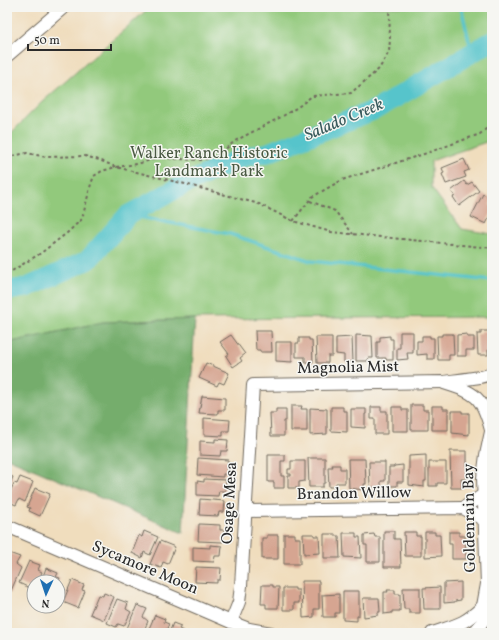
<svg xmlns="http://www.w3.org/2000/svg" width="499" height="640" viewBox="0 0 499 640" font-family="Vollkorn,serif">
<style>
.green{fill:#92c97c;stroke:#5e7a54}
.forest{fill:#75ad6c;stroke:#506c4c}
.lines{fill:none;stroke-linecap:round;stroke-linejoin:round}
.stream{stroke:#57c4cb;stroke-width:3.5}
.river{stroke:#57c4cb;stroke-width:20}
.building{fill:#d6a591}
.minor-casing{stroke:#70695e;stroke-width:14}
.path{stroke:#70695e;stroke-width:2;stroke-dasharray:3 3;stroke-linecap:butt}
.minor{stroke:#fff;stroke-width:12}
.labels{text-anchor:middle;dominant-baseline:central;stroke-width:3;stroke-linejoin:round;paint-order:stroke}
.park-label{font-size:16px;fill:#4a5a43;stroke:#f6f6f2}
.street-label{font-size:16px;fill:#2b2b2b;stroke:#f6f6f2}
.water-label{font-size:17px;font-style:italic;fill:#38595b;stroke:#f6f6f2}
</style>
<rect width="100%" height="100%" fill="#f6f6f2"/>
<filter id="ink" filterUnits="userSpaceOnUse"><feTurbulence type="fractalNoise" baseFrequency=".025" numOctaves="2"/><feDisplacementMap in="SourceGraphic" scale="8" xChannelSelector="R" yChannelSelector="G"/><feConvolveMatrix kernelMatrix="1 2 1 2 8 2 1 2 1" color-interpolation-filters="sRGB"/></filter>
<filter id="wash" filterUnits="userSpaceOnUse"><feTurbulence type="fractalNoise" baseFrequency=".012" numOctaves="4" result="noise"/><feDisplacementMap in="SourceGraphic" scale="16" xChannelSelector="R" yChannelSelector="G"/><feGaussianBlur stdDeviation="0.9" result="paint"/><feColorMatrix in="noise" values="0 0 0 0 0 0 0 0 0 0 0 0 0 0 0 0 0 1.4 0 .05"/><feComposite in="paint" operator="in"/></filter>
<g filter="url(#wash)">
<rect width="100%" height="100%" fill="#f0ddbd"/>
<path class="green" d="M150,7H492V140L431,161V187L462,229L492,234V317L195,319L103,322L7,343V137L41,103Z"/>
<path class="forest" d="M195,319L183,533L7,458V343L103,322Z"/>
<g class="lines">
<g class="stream">
<path d="M461,7L472,53"/>
<path d="M128,215L230,234L311,261L492,281"/>
</g>
<path class="river" d="M7,291L28,287L88,260L128,215L185,184L243,157L267,153L377,109L492,41"/>
</g>
<g id="blocks">
<g class="building">
<path d="M464,159L469,170L464,172L466,177L446,184L442,174L444,173L442,168Z"/>
<path d="M464,181L467,185L472,182L479,191L459,206L453,197L455,196L451,191Z"/>
<path d="M483,194L492,199L490,205L492,206V212L486,224L471,217Z"/>
<path d="M255,331H271L272,352H260V350H256Z"/>
<path d="M481,331H490V336H492V350H488V355H478L477,334H481Z"/>
<path d="M400,332H413V353H407L408,359L397,360V348H400Z"/>
<path d="M442,334H453L454,355H449V360H438L437,336H442Z"/>
<path d="M467,334V337H474V350H466V356H457V335Z"/>
<path d="M231,335L245,354L240,358L242,361L233,367L226,356L229,354L220,342Z"/>
<path d="M356,335L372,336L373,358H368V361H356Z"/>
<path d="M390,336V339H393V360H386V358H377V342H380V337Z"/>
<path d="M422,336H430V338H434V359H427V354L417,355V341H422Z"/>
<path d="M316,337H332V356H328V363H317Z"/>
<path d="M352,337L353,362H344V355L336,354V338Z"/>
<path d="M299,338H309V340H312L313,362H305V357H296V343H299Z"/>
<path d="M276,342H292V362L276,361Z"/>
<path d="M206,363L229,373L224,384L219,382L217,386L199,378Z"/>
<path d="M202,396L225,398V410H218V414L199,413Z"/>
<path d="M411,405H423V410H428V430H411Z"/>
<path d="M291,406H302L301,409H307V431H291Z"/>
<path d="M432,406H443V409H448V430H432Z"/>
<path d="M331,407H343V411H347V432L331,431Z"/>
<path d="M371,407H381V411H387V434H375V419H371Z"/>
<path d="M392,407H402V410H408V431H392Z"/>
<path d="M310,408L327,409V434L310,435Z"/>
<path d="M276,409H286V421H284V436H271L270,413H276Z"/>
<path d="M351,409H366V414H365V428L351,427Z"/>
<path d="M452,411H462V413H469V435L452,433Z"/>
<path d="M204,418L230,420L229,431H223V436L204,435Z"/>
<path d="M215,439L228,440L227,451H221L220,456L200,455V441L215,442Z"/>
<path d="M450,451H467V479H461L462,488H451Z"/>
<path d="M268,455H285V461H281V476H284V488H274V482H268Z"/>
<path d="M426,455V481H424V487L409,485V456Z"/>
<path d="M198,458L228,460L227,474H223V477L197,475Z"/>
<path d="M308,458H325V483H323V487H309Z"/>
<path d="M348,459H365L366,484H364V490L349,488Z"/>
<path d="M291,461H305V481L299,482V488H288V476H291V474H288V469H291Z"/>
<path d="M369,462H385V481H381V487H370Z"/>
<path d="M429,462H446V483H437V486H429Z"/>
<path d="M332,465H340V469H345V483H336V487H329L328,467H333Z"/>
<path d="M403,465V482H397V486H389V467H394V466Z"/>
<path d="M7,474L13,477L7,491Z"/>
<path d="M20,477L33,482L25,502L19,499L16,505L7,501V499L14,483L17,484Z"/>
<path d="M204,479L226,480L225,491H219L218,496L197,495V481L204,482Z"/>
<path d="M35,488L50,494L40,516L29,511L30,508L27,507Z"/>
<path d="M200,499L225,501L224,512H219L218,516L199,515Z"/>
<path d="M199,524L220,525V530H224L223,542L198,541Z"/>
<path d="M144,531L158,537L150,555L144,552L142,558L132,553L139,535L142,537Z"/>
<path d="M384,531H394V539H400L401,567H384Z"/>
<path d="M404,532H416V536H421V556H405Z"/>
<path d="M425,532H435V535H440L441,556L425,557Z"/>
<path d="M449,532H459V536H465L466,559H452V544H449Z"/>
<path d="M343,533H356V537H360L361,558L344,557Z"/>
<path d="M284,534H295V538H300V564H284Z"/>
<path d="M303,534H314V536H319L320,553L304,554Z"/>
<path d="M324,534H335V536H339L340,558H324Z"/>
<path d="M374,534L375,537H380V562H367V545H364V535Z"/>
<path d="M267,535H278V559H262V538H267Z"/>
<path d="M160,541L175,547L168,564L163,562L161,568L150,564Z"/>
<path d="M210,545L222,546L221,556H215L214,562L193,561V547L210,548Z"/>
<path d="M9,553L20,557L16,564L21,568L10,593L7,592V558Z"/>
<path d="M29,561L40,565L38,570L42,572L38,582H34V590L19,583Z"/>
<path d="M196,567L221,568L220,580H217V583L195,582Z"/>
<path d="M46,568L58,573L56,577L60,578L58,582H41Z"/>
<path d="M72,580L84,585L82,590L85,591L78,608L63,602Z"/>
<path d="M302,581H319V609H314V617L303,618Z"/>
<path d="M461,582V600L455,601V602L444,603V583Z"/>
<path d="M262,585H273V587H279L278,608H266V604H261Z"/>
<path d="M440,587V609H424L423,588Z"/>
<path d="M283,588H295V590H299V603H294V610H283Z"/>
<path d="M403,588H420V613H409V609H404Z"/>
<path d="M387,590H395V594H400V611H392V613L384,614V592H388Z"/>
<path d="M343,591H359V616H357V621L343,620Z"/>
<path d="M104,593L114,597L104,620L90,614L98,595L103,596Z"/>
<path d="M339,594V613H335V617H323L322,595Z"/>
<path d="M363,598H379L380,612H378V615L364,617Z"/>
<path d="M117,599L128,603L126,609L131,612L124,626L118,624L116,627L107,623Z"/>
<path d="M137,605L147,609L143,617L148,621L143,633H125Z"/>
<path d="M155,615L165,619L164,622L169,624L165,633H147Z"/>
<path d="M173,623L181,626L179,629L187,633H169Z"/>
</g>
</g>
</g>
<g filter="url(#ink)">
<use href="#blocks" fill-opacity="0" stroke="#70695e" stroke-width="1"/>
<g class="lines">
<g class="minor-casing">
<g id="minor">
<path d="M7,56L64,7"/>
<path d="M444,383C476,393 482,396 491,430"/>
<path d="M463,508L483,495H492"/>
<path d="M246,511L463,508L484,520H492"/>
<path d="M7,526L231,622L249,629L271,633"/>
<path d="M231,622L239,602L241,586L253,385L443,382C453,380 486,378 492,373"/>
<path d="M432,633C456,625 464,625 483,606"/>
<path d="M474,633L483,621V606L487,584L483,478L486,455L492,427"/>
</g>
</g>
<g class="path">
<path d="M7,157L27,153L46,157L85,156L99,160L116,167L185,184L259,204L293,221L331,232L492,248"/>
<path d="M310,201L335,211L353,234"/>
<path d="M293,221L312,197L342,180L427,153L480,134L492,124"/>
<path d="M7,274L41,253L67,233L82,219L91,184L94,176L102,171L116,167L137,164L158,158L203,160L222,152L235,141L281,117L298,107L312,96L351,93L379,69L389,52L390,39L389,7"/>
</g>
<use href="#minor" class="minor"/>
</g>
</g>
<g class="labels">
<g class="park-label">
<text x="209" y="154">Walker Ranch Historic<tspan x="209" dy="18">Landmark Park</tspan></text>
</g>
<g class="street-label">
<text transform="translate(348 368) rotate(-1)">Magnolia Mist</text>
<text transform="translate(354 494) rotate(-1)">Brandon Willow</text>
<text transform="translate(230 503) rotate(-87)">Osage Mesa</text>
<text transform="translate(470 518) rotate(-91)">Goldenrain Bay</text>
<text transform="translate(145 568) rotate(23)">Sycamore Moon</text>
</g>
<g class="water-label">
<text transform="translate(344 120) rotate(-23)">Salado Creek</text>
</g>
</g>
<rect width="499" height="640" fill="none" stroke="#f6f6f2" stroke-width="24"/>
<g transform="translate(46 594) rotate(183)"><circle r="19" fill="#f6f6f2" stroke="#a5a5a2"/>
<path d="M0-3L7 15L0 10L-7 15Z" fill="#1f6fb2"/>
<text y="-6" font-size="11" font-weight="bold" text-anchor="middle" fill="#2b2b2b">N</text>
</g>
<path d="M28 44v6h83v-6" fill="none" stroke="#2b2b2b" stroke-width="2"/>
<text x="34" y="44" font-size="12" fill="#2b2b2b" stroke="#f6f6f2" stroke-width="3" paint-order="stroke">50 m</text>
</svg>
